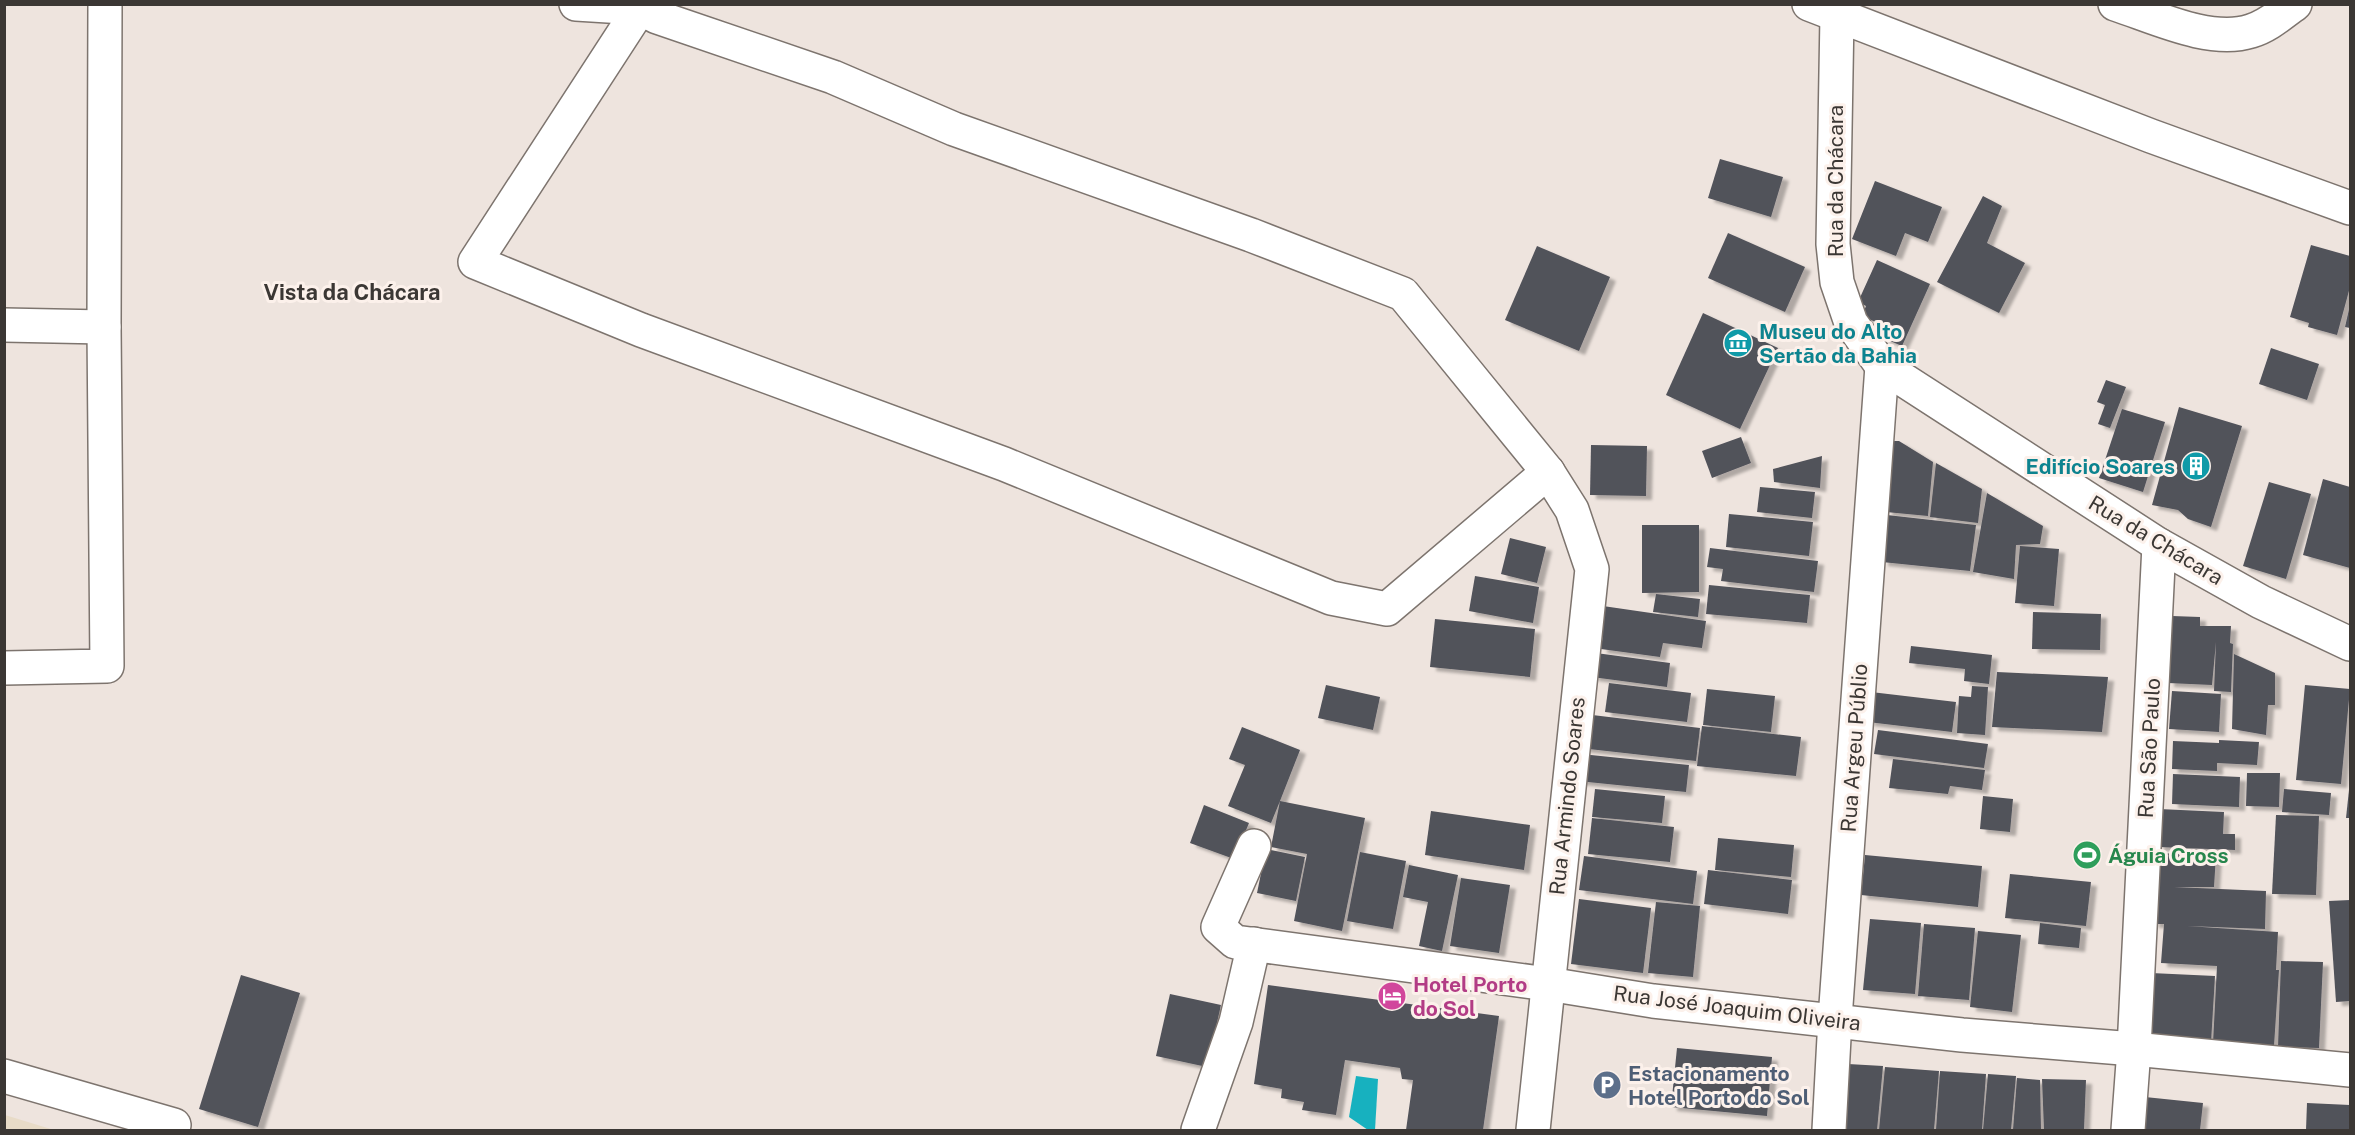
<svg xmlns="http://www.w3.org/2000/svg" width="2355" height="1135" viewBox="0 0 2355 1135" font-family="'Public Sans',sans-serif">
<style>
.medical{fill:#e8dbc7}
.water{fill:#17b1bf}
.building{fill:#51525a;filter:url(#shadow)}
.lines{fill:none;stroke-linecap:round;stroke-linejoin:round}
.minor-casing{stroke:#7d746e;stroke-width:36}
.major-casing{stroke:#7d746e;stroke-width:36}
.minor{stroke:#fff;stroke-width:33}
.major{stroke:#fff;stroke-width:33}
.labels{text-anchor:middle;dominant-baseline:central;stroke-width:6;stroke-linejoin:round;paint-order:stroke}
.street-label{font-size:21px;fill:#3b3734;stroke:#fcf1eb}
.culture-label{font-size:21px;font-weight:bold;fill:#0d838f;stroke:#fcf1eb;text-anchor:start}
.leisure-label{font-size:21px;font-weight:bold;fill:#27864d;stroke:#fcf1eb;text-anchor:start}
.hotel-label{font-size:21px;font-weight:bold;fill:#b23c85;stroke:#fcf1eb;text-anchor:start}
.service-label{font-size:21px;font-weight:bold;fill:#4e5e75;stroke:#fcf1eb;text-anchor:start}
.neighbourhood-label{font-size:22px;font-weight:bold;fill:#3b3734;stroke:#fcf1eb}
</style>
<defs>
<filter id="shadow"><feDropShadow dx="6" dy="4" stdDeviation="1.5" flood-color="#0004"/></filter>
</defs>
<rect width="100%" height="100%" fill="#eee4de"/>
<path class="medical" d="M4,1115H5L54,1130H5Z"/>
<path class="water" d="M1356,1076L1378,1079L1375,1130H1368L1349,1117Z"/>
<g class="building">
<path d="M1720,159L1783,177L1771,217L1708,198Z"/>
<path d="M1875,181L1942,207L1928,242L1905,233L1896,256L1852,239Z"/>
<path d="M1983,196L2002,206L1987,243L2025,263L1999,313L1937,282Z"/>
<path d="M1728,233L1805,267L1785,312L1708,278Z"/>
<path d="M2311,245L2350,256V287L2337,335L2308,327L2309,323L2290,317Z"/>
<path d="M1537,246L1610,277L1579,351L1505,320Z"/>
<path d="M1877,260L1930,284L1902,346L1883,338L1887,327L1862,316L1866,306L1858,302Z"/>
<path d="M2350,305V328L2345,327Z"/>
<path d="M1703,313L1778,348L1740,429L1666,395Z"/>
<path d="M2271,348L2319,364L2307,400L2259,384Z"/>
<path d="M2106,380L2126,387L2110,428L2098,424L2105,405L2097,402Z"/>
<path d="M2179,407L2242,426L2211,527L2188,519L2178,510L2152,505Z"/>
<path d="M2122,409L2165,422L2143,492L2099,478Z"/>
<path d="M1741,437L1751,463L1712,478L1702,451Z"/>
<path d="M1894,441H1899L1933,462L1928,516L1886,512Z"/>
<path d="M1591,445L1647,446L1646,496L1590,495Z"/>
<path d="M1822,456L1820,488L1774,482L1773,469Z"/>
<path d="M1936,463L1982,489L1978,523L1930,517Z"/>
<path d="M2323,479L2350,487V568L2303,555Z"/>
<path d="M2269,482L2311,494L2286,579L2243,566Z"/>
<path d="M1760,487L1815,492L1812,518L1757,512Z"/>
<path d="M1987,493L2043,526L2040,544L2016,545L2014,579L1973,572Z"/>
<path d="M1729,514L1813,522L1809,556L1726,547Z"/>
<path d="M1887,515L1976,525L1970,571L1882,562Z"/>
<path d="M1642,525H1699V592L1642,593Z"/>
<path d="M1510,538L1546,547L1537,583L1501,574Z"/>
<path d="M2020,546L2059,549L2054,606L2015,603Z"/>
<path d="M1710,548L1818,561L1814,592L1721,581L1723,569L1707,567Z"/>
<path d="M1475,576L1539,587L1533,623L1469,611Z"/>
<path d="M1709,585L1810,595L1807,623L1706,614Z"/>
<path d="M1656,594L1700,599L1698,617L1653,612Z"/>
<path d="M1596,605L1706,621L1702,648L1663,643L1660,657L1601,649L1603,634L1592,633Z"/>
<path d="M2033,612L2101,614L2100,650L2032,649Z"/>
<path d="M2172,616L2200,617V626H2231L2230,643L2233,644L2231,692L2214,691L2216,642L2212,685L2168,683Z"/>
<path d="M1435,619L1535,629L1530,677L1430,667Z"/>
<path d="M1911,646L1992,655L1989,684L1964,681L1965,669L1909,663Z"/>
<path d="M1596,653L1670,663L1667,687L1592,677Z"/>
<path d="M2234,654L2275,673V705H2268L2266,735L2232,729Z"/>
<path d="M1997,672L2108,677L2102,732L1992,727Z"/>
<path d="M1609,683L1691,693L1687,722L1605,712Z"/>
<path d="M1326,685L1380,697L1373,730L1318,718Z"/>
<path d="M2305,685L2350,689L2341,784L2296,780Z"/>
<path d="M1972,686L1988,687L1985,735L1957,733L1959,696L1971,697Z"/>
<path d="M1707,689L1775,696L1771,732L1703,725Z"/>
<path d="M2172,691L2221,694L2219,732L2169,729Z"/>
<path d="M1871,692L1956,702L1952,732L1868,722Z"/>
<path d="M1584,714L1700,728L1696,761L1580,748Z"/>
<path d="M1702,726L1801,737L1796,776L1697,766Z"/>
<path d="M1242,727L1300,750L1280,801L1365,818L1342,931L1294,921L1307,854L1271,847L1280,801L1271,823L1228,806L1245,765L1229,759Z"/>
<path d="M1878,730L1988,744L1984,768L1874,754Z"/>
<path d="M2219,740L2259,742L2257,765L2217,763V771L2172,769L2173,741L2219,743Z"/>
<path d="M1581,754L1689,765L1686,792L1578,781Z"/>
<path d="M1893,759L1985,770L1982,790L1950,786L1948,794L1889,788Z"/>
<path d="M2247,773H2280L2279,807L2246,806Z"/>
<path d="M2173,774L2240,777L2239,807L2172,804Z"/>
<path d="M1595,789L1665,796L1662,823L1592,817Z"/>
<path d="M2284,789L2331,793L2329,815L2282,812Z"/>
<path d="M2349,790H2350V818H2346Z"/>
<path d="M1983,796L2013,799L2010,832L1980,829Z"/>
<path d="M1204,805L1249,823L1234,859L1190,843Z"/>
<path d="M2159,809L2224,812L2223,834H2235V850L2158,847Z"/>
<path d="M1431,811L1530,825L1524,870L1425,855Z"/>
<path d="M2276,815L2319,816L2316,895L2272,894Z"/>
<path d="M1592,818L1674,827L1670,862L1588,854Z"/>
<path d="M1718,838L1794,845L1791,877L1715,870Z"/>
<path d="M1266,849L1305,857L1296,901L1257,893Z"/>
<path d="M1360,852L1406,861L1393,929L1347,921Z"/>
<path d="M2155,853L2216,855L2214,887H2174L2266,891L2265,929L2187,926L2278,932L2276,970H2279L2274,1046L2213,1043L2217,966L2161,963L2164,924H2153Z"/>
<path d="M1865,855L1982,866L1978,907L1861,895Z"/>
<path d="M1584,856L1697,871L1693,904L1579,890Z"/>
<path d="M1409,865L1458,875L1442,951L1419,946L1428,902L1403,897Z"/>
<path d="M1708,870L1792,880L1788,914L1704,904Z"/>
<path d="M2010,874L2091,882L2086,926L2005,918Z"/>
<path d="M1461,878L1510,885L1499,953L1450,946Z"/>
<path d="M1579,899L1651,908L1643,973L1571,964Z"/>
<path d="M2350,900V1001L2336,1002L2329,901Z"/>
<path d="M1656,902L1700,906L1693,977L1648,973Z"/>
<path d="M1870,919L1921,923L1915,994L1863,990Z"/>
<path d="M2040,923L2081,928L2079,948L2038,944Z"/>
<path d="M1924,924L1975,928L1969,1000L1918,996Z"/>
<path d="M1978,931L2021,935L2012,1012L1970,1007Z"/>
<path d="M2281,961L2323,962L2319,1048L2278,1047Z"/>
<path d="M2151,973L2215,976L2211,1043L2147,1039Z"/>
<path d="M241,975L300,993L258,1127L199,1109Z"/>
<path d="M1268,985L1499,1016L1483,1130H1406L1413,1080L1402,1079L1400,1068L1345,1060L1336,1115L1302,1110L1304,1102L1281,1098L1282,1089L1254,1084Z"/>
<path d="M1170,994L1221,1005L1207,1067L1156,1056Z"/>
<path d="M1677,1048L1772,1057L1767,1116L1671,1107Z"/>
<path d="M1848,1064L1883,1066L1877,1130H1843Z"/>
<path d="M1885,1067L1939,1071L1934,1130H1879Z"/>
<path d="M1940,1071L1986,1074L1982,1130H1936Z"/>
<path d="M1988,1074L2016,1076L2011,1130H1983Z"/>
<path d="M2017,1078L2040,1080L2041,1129L2013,1130Z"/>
<path d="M2042,1079L2086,1080L2084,1130H2044Z"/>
<path d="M2145,1097L2203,1103L2200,1130H2141Z"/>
<path d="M2307,1103L2350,1105V1130H2306Z"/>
</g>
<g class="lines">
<g class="minor-casing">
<g id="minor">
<path d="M576,4L640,8L657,17L833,77L954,129L1251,235L1403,294L1548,472L1387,609L1331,598L1004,464L641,330L475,262L640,8"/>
<path d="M1843,4L1837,15L1833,244L1837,282L1851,323L1882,366L2159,545L2261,602L2350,644"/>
<path d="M2115,4C2155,17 2210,44 2251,31C2268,26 2281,14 2295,4"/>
<path d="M4,325L104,327"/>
<path d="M4,668L107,666L104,327L105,4"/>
<path d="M1254,846L1218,927L1235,942L1548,984L1653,1001L1962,1035L2134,1049L2350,1070"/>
<path d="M4,1076L174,1125"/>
<path d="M1198,1130L1236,1022L1254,944"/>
<path d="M1533,1130L1592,569L1572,510L1548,472"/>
<path d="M1829,1130L1835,1019L1882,366"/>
<path d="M2128,1130L2134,1049L2159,545"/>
</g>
</g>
<g class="major-casing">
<path id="major" d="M1809,4L2151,136L2350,208"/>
</g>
<use href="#minor" class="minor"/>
<use href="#major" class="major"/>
</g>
<defs>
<g id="museum-disc" transform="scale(1.5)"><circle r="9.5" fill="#0f9aa8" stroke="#fcf1eb"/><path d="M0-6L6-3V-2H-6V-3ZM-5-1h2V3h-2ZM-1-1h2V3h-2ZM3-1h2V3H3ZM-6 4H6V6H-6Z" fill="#fff"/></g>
<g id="building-disc" transform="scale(1.5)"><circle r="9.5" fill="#0f9aa8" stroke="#fcf1eb"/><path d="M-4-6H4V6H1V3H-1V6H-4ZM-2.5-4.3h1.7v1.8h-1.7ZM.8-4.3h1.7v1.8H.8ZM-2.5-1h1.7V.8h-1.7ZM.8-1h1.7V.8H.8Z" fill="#fff"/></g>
<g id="stadium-disc" transform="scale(1.5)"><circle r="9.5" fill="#2e9e5b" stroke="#fcf1eb"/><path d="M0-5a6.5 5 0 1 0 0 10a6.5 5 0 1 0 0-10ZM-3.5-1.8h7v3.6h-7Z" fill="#fff"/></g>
<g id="hotel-disc" transform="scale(1.5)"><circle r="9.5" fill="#d1479c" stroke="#fcf1eb"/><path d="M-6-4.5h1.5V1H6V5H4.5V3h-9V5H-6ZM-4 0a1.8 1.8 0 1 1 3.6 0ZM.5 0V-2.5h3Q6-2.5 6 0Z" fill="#fff"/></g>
<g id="parking-disc" transform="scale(1.5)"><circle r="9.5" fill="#5c6f8a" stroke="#fcf1eb"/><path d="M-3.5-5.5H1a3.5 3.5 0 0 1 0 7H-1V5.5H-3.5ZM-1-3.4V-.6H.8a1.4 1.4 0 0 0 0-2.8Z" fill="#fff"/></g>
</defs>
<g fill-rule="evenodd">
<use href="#museum-disc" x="1738" y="343"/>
<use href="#building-disc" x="2196" y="466"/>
<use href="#stadium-disc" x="2087" y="855"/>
<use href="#hotel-disc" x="1392" y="996"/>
<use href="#parking-disc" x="1607" y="1085"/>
</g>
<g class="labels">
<g class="street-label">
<text transform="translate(1835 181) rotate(-90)">Rua da Chácara</text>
<text transform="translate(2156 540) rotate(31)">Rua da Chácara</text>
<text transform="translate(1854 748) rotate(-86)">Rua Argeu Públio</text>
<text transform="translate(2149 748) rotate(-87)">Rua São Paulo</text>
<text transform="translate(1567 796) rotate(-84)">Rua Armindo Soares</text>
<text transform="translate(1737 1008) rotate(7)">Rua José Joaquim Oliveira</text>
</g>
<g class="culture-label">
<text x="1759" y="331">Museu do Alto<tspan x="1759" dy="24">Sertão da Bahia</tspan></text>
<text x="2175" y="466" text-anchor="end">Edifício Soares</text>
</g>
<g class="leisure-label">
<text x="2108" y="855">Águia Cross</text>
</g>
<g class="hotel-label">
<text x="1413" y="984">Hotel Porto<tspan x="1413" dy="24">do Sol</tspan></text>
</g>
<g class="service-label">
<text x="1628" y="1073">Estacionamento<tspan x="1628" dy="24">Hotel Porto do Sol</tspan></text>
</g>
<g class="neighbourhood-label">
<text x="352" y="292">Vista da Chácara</text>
</g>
</g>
<rect width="2355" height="1135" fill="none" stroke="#3b3734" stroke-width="12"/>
</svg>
